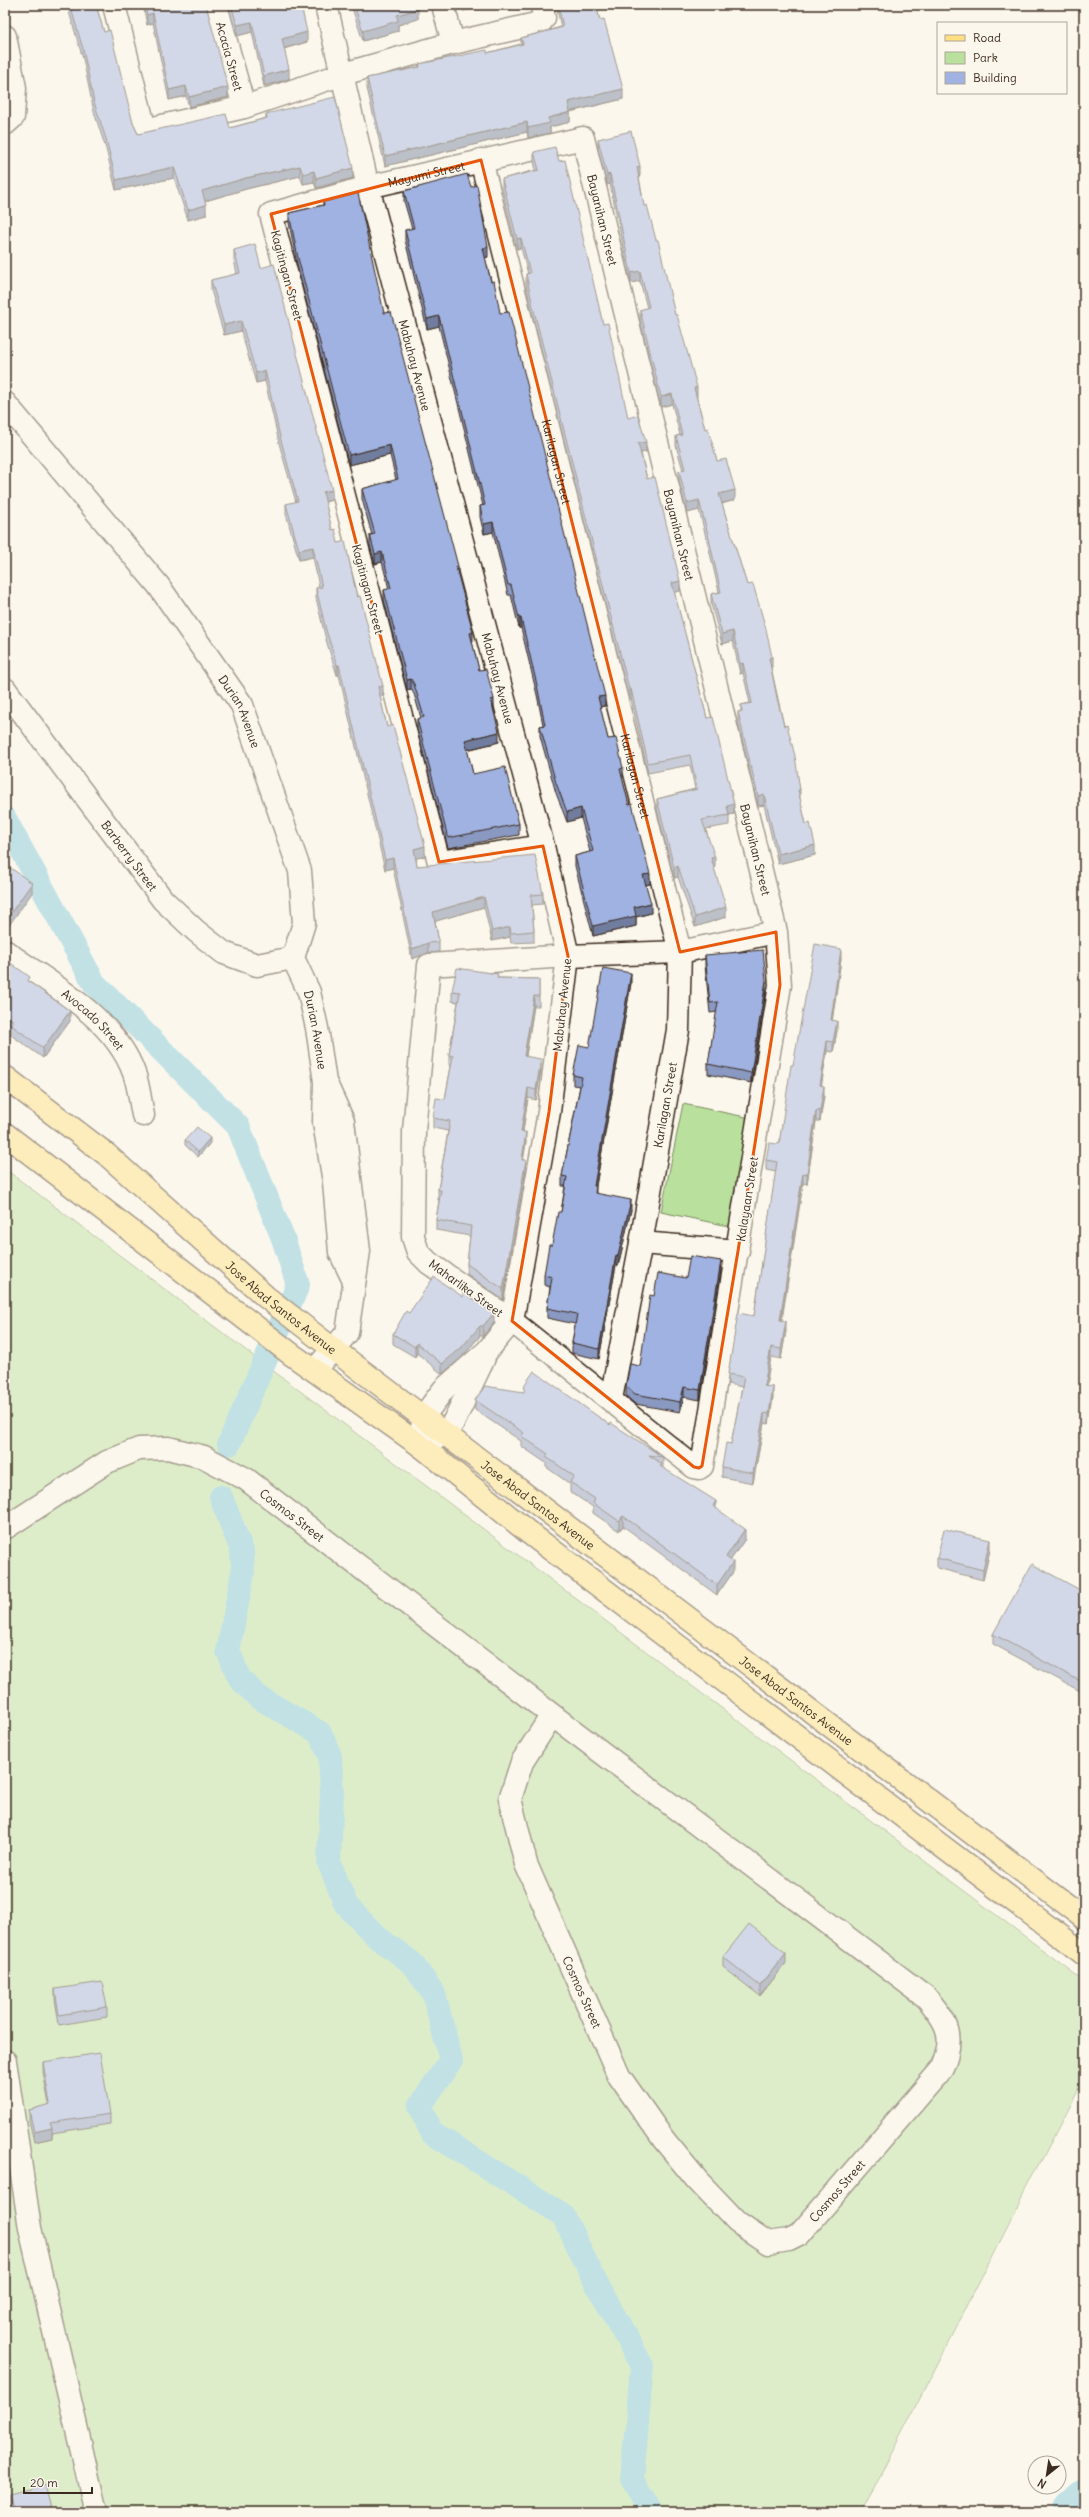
<svg xmlns="http://www.w3.org/2000/svg" width="1089" height="2517" viewBox="0 0 1089 2517" font-family="Delius,sans-serif">
<style>
.green{fill:#b9e19d;stroke:#7a865e}
.lines{fill:none;stroke-linecap:round;stroke-linejoin:round}
.canal{stroke:#7cc6dc;stroke-width:24}
.river{stroke:#7cc6dc;stroke-width:41}
.minor-casing{stroke:#3b2a1e;stroke-width:25}
.major-casing{stroke:#3b2a1e;stroke-width:25}
.minor{stroke:#fbf7ec;stroke-width:22}
.major{stroke:#ffdf80;stroke-width:22}
.wall{fill:#8a99c2;stroke:#3b2a1e}
.shaded-wall{fill:#707d9e;stroke:#3b2a1e}
.building{fill:#a0b2e1;stroke:#3b2a1e}
.marked{fill:none;stroke:#e8590c;stroke-width:3;stroke-linejoin:round}
.labels{text-anchor:middle;dominant-baseline:central;stroke-width:3;stroke-linejoin:round;paint-order:stroke}
.street-label{font-size:12px;fill:#3b2a1e;stroke:#fbf7ec}
</style>
<rect width="100%" height="100%" fill="#fbf7ec"/>
<filter id="ink" filterUnits="userSpaceOnUse"><feTurbulence type="fractalNoise" baseFrequency=".025" numOctaves="2"/><feDisplacementMap in="SourceGraphic" scale="8" xChannelSelector="R" yChannelSelector="G"/><feConvolveMatrix kernelMatrix="1 2 1 2 8 2 1 2 1" color-interpolation-filters="sRGB"/></filter>
<g filter="url(#ink)">
<g class="green">
<path d="M683,1104L755,1119L733,1227L661,1212Z"/>
<path d="M5,1169L1084,1981V2077L862,2512H5Z"/>
</g>
<g class="lines">
<g class="canal">
<path d="M5,819L94,983L238,1126L284,1241L298,1285L229,1444"/>
<path d="M221,1497L242,1551L243,1572L228,1651L240,1679L258,1697L320,1733L330,1756L332,1793L329,1862L346,1905L378,1938L412,1963L434,1994L451,2060L420,2106L432,2133L563,2215L594,2279L642,2366L632,2480L651,2512"/>
</g>
<path class="river" d="M1071,2512L1084,2500"/>
<g class="minor-casing">
<g id="minor">
<path d="M114,5L145,130L244,107L343,74L453,43L540,23L544,18L542,5"/>
<path id="s1" d="M216,5L244,107"/>
<path id="s2" d="M326,5L368,187L543,846L568,956L549,1112L512,1321L487,1351L444,1389L423,1417L421,1446"/>
<path d="M443,5L453,43"/>
<path d="M5,36L15,88L13,117L5,124"/>
<path id="s3" d="M481,160L680,952L678,1030L641,1243L611,1399"/>
<path id="s4" d="M5,403L158,585L242,705L300,871L304,923L293,958L309,992L317,1028L325,1082L324,1123L334,1182L340,1252L354,1281"/>
<path id="s5" d="M5,689L163,900L196,931L224,953L257,965L293,958"/>
<path id="s6" d="M543,846L439,862L271,214L368,187L583,138L776,932L780,985L702,1466L699,1468L694,1467L512,1321L429,1263L418,1252L413,1237L414,1131L429,965L568,956L680,952L776,932"/>
<path id="s7" d="M5,951C50,984 114,1017 134,1073C139,1086 140,1101 143,1115"/>
<path d="M641,1243L738,1251"/>
<path d="M315,1370L347,1333L359,1251L343,1121L327,1086"/>
<path d="M428,1443L446,1433L454,1421L484,1358"/>
<path id="s8" d="M5,1528L107,1462L139,1449L168,1448L204,1457L246,1479L552,1715L926,1997C948,2023 956,2037 941,2070L799,2235L789,2240L768,2243L737,2222L697,2180L664,2140L619,2076L526,1864L510,1799L522,1762L552,1715"/>
<path d="M5,2061L30,2228L96,2512"/>
</g>
</g>
<g class="major-casing">
<g id="major">
<path id="s9" d="M5,1077L106,1154L266,1297L333,1349L1084,1918"/>
<path d="M5,1134L291,1354L421,1446L528,1532L1084,1954"/>
</g>
</g>
<use href="#minor" class="minor"/>
<use href="#major" class="major"/>
</g>
<g class="wall">
<path d="M67,5H96L104,32L133,123L138,134L230,128L266,118V114L353,178L316,188L314,182L303,184L300,176L246,189L205,201L206,215L188,220L174,178L116,190L106,149L94,112L83,59Z"/>
<path d="M143,5H206L228,97L189,107L186,96L169,100L153,23L147,25Z"/>
<path d="M228,5H301L307,42L284,49L289,79L264,86L252,32L237,36Z"/>
<path d="M351,5H417L418,19L398,25V31L363,41Z"/>
<path d="M462,5H507L463,11Z"/>
<path d="M556,5H596L600,20L623,99L570,112V122L550,127V133L528,138L527,132L385,166L367,88V78L419,67V64L487,53L521,44V38L561,27Z"/>
<path d="M598,139L640,176L639,177L644,206L675,315L705,429L717,461L735,500L722,504L772,667H771L784,726L800,790V799L806,824L815,855L778,864L764,805L758,806L738,722V712L741,711V705L750,703L743,673L740,674L733,641L722,644L711,604V594L719,592L709,549L699,510L687,513L679,481V471L683,470L676,446V436L680,435L672,404L661,407L640,320V310L647,308L640,281L631,283L610,184L607,185L598,149Z"/>
<path d="M534,152L559,161L628,418L646,452L641,453L647,479L680,591L674,592L707,718L734,814L729,815V825L706,829L715,867L714,868L726,917L695,927L678,877L674,878L657,809V799L695,789L690,765L648,773L631,699H629L533,317L526,284V274H528L521,248L517,249L502,189V179L536,170L534,162Z"/>
<path d="M404,191L488,257L485,258L605,706L600,707L608,739L623,768V778H622L650,884L646,885L651,913L636,917V926L593,936L575,866V856L590,852L581,818L567,822L556,793L540,736V726L543,725L537,695L521,628H519L511,595H508L493,532L484,534L480,517V506H483L439,326L427,329L405,240V230L412,229L404,201Z"/>
<path d="M323,202L384,313L458,576L473,642H472L479,670L494,709L499,742L467,750L473,774L519,824V835L448,848L417,729V719L421,718L414,694L411,689L407,690L384,600V590L389,589L382,562L375,564L370,545V535H372L362,499V489L396,480L390,455L349,465L298,269L289,223V213L323,205Z"/>
<path d="M234,250L261,268L332,500L325,502L332,530L338,543L357,597L383,696L380,697L387,727L425,856L416,858L417,866L543,894V904L532,905L534,931V942L511,943L510,937L492,941L484,907L435,921L439,942V952L428,953L412,959L393,868L385,870L339,675H337L326,640L316,598V588L319,587L313,557L299,560L286,514V504L296,502L280,447L265,381L256,383L241,331L224,335L211,290V280L237,274L234,260Z"/>
<path d="M705,955L766,991L751,1083L708,1074V1064L717,1012L710,1013L705,966Z"/>
<path d="M5,959L70,1021L43,1058L11,1035V1029L5,1025Z"/>
<path d="M841,959L832,1020L837,1031L833,1052L827,1051L821,1086L824,1096L820,1121H816L807,1184L803,1183L782,1320L786,1331L781,1359L771,1357L766,1386L773,1397L769,1424L764,1423L753,1483L722,1477V1467L731,1444L742,1387L728,1384V1374L754,1316L776,1172L766,1170V1160L779,1144L793,1065Z"/>
<path d="M498,978L539,979V1006H534L526,1056L541,1069L536,1100L528,1098L523,1132L526,1142L523,1160L526,1170L503,1300L467,1274V1264L470,1236L436,1230V1220L439,1200H438V1190L448,1131L433,1128V1118L445,1099L451,1066L449,1065V1055L458,1002L452,1001V991Z"/>
<path d="M631,983L596,1186V1194L631,1210L618,1266L616,1265L599,1359L572,1353V1343L575,1324L547,1318V1308L550,1287L544,1285V1275L561,1212L565,1186H562V1176L580,1086L573,1085V1075L589,1047Z"/>
<path d="M185,1140L210,1143L198,1157L185,1145Z"/>
<path d="M721,1271L700,1400L684,1397L680,1412L635,1404L626,1396V1386L640,1366L654,1296L686,1278Z"/>
<path d="M409,1313L494,1323L483,1336H480L461,1358L442,1374L417,1353L415,1357L393,1344V1334Z"/>
<path d="M475,1400L610,1425L663,1457V1467H662V1468L716,1509L745,1539L730,1560L733,1572L717,1595L623,1526L619,1531L593,1513V1507L570,1492V1484L546,1467V1463L521,1446V1441L475,1410Z"/>
<path d="M990,1550L983,1580L937,1568V1558Z"/>
<path d="M1084,1592V1684L1080,1691L993,1644V1634Z"/>
<path d="M723,1957L786,1963L760,1996L723,1967Z"/>
<path d="M55,1989L107,2007V2017L59,2025L55,1999Z"/>
<path d="M43,2062L110,2114V2124L52,2133V2138L34,2142L29,2120V2110L49,2105L43,2072Z"/>
<path d="M9,2494L52,2512H11L9,2504Z"/>
</g>
<g class="shaded-wall">
<path d="M418,9V19L398,25V31L363,41V31L397,15Z"/>
<path d="M153,13V23L147,25V15Z"/>
<path d="M252,22V32L237,36V25Z"/>
<path d="M307,32V42L282,49V39Z"/>
<path d="M289,69V79L264,86V76Z"/>
<path d="M186,86V96L169,100V90Z"/>
<path d="M228,87V97L189,107V97Z"/>
<path d="M623,89V99L568,112V102Z"/>
<path d="M570,112V122L550,127V133L528,138V128L548,118Z"/>
<path d="M527,122V132L385,166V156Z"/>
<path d="M300,166V176L246,189L202,202V191L246,178Z"/>
<path d="M640,166V176L637,177V167Z"/>
<path d="M174,167V178L116,190V180Z"/>
<path d="M353,168V178L316,188V178Z"/>
<path d="M314,171V182L303,184V174Z"/>
<path d="M610,174V184L607,185V175Z"/>
<path d="M206,205V215L188,220V210Z"/>
<path d="M521,238V248L517,249V239Z"/>
<path d="M488,247V257L483,258V248Z"/>
<path d="M640,271V281L631,283V273Z"/>
<path d="M439,316V326L427,329V319Z"/>
<path d="M241,321V331L224,335V325Z"/>
<path d="M265,370V381L256,383V373Z"/>
<path d="M697,387V397L694,398V388Z"/>
<path d="M672,394V404L661,407V397Z"/>
<path d="M646,442V452L638,453V443Z"/>
<path d="M390,445V455L349,465V455Z"/>
<path d="M332,490V500L323,502V492Z"/>
<path d="M735,490V500L719,504V494Z"/>
<path d="M699,500V510L687,513V503Z"/>
<path d="M493,522V532L484,534V524Z"/>
<path d="M313,547V557L299,560V550Z"/>
<path d="M382,552V562L375,564V554Z"/>
<path d="M458,566V576L456,577V567Z"/>
<path d="M680,581V591L672,593V583Z"/>
<rect x="519" y="618" width="2" height="10"/>
<path d="M733,631V641L722,644V634Z"/>
<path d="M473,632V642L470,643V633Z"/>
<path d="M772,657V667L769,668V658Z"/>
<path d="M743,663V673L740,674V664Z"/>
<rect x="337" y="665" width="2" height="10"/>
<path d="M411,679V689L407,690V680Z"/>
<path d="M383,686V696L378,698V687Z"/>
<rect x="629" y="689" width="2" height="10"/>
<path d="M605,696V706L598,707V697Z"/>
<path d="M494,699V709L491,700Z"/>
<path d="M499,732V742L465,750V740Z"/>
<path d="M764,794V805L758,806V796Z"/>
<path d="M734,804V814L729,815L727,806Z"/>
<path d="M581,808V818L567,822V812Z"/>
<path d="M815,845V855L778,864V854Z"/>
<path d="M425,846V856L414,859V849Z"/>
<path d="M715,857V867L711,869V858Z"/>
<path d="M393,858V868L385,870V860Z"/>
<path d="M678,866V877L674,878V868Z"/>
<path d="M650,874V884L643,885V875Z"/>
<path d="M32,883V893L5,931V921Z"/>
<path d="M484,897V907L433,922V912Z"/>
<path d="M651,903V913L636,917V926L593,936V926L634,907Z"/>
<path d="M726,907V917L695,927V917Z"/>
<path d="M510,927V937L492,941V931Z"/>
<path d="M428,943V953L412,959V949Z"/>
<path d="M841,949V959L831,1030V1020Z"/>
<path d="M631,973V983L594,1196V1186Z"/>
<path d="M766,981V991L751,1083V1073Z"/>
<path d="M534,996V1006L524,1066V1056Z"/>
<path d="M70,1011V1021L43,1058V1048Z"/>
<path d="M837,1021V1031L833,1052V1042Z"/>
<path d="M827,1041V1051L820,1095V1085Z"/>
<path d="M541,1059V1069L536,1100V1090Z"/>
<path d="M824,1086V1096L820,1121V1111Z"/>
<path d="M528,1088V1098L521,1142V1132Z"/>
<path d="M816,1111V1121L807,1184V1174Z"/>
<path d="M526,1132V1142L522,1170V1160Z"/>
<path d="M210,1138V1143L198,1157V1152Z"/>
<path d="M526,1160V1170L503,1300V1289Z"/>
<path d="M803,1173V1183L780,1330V1320Z"/>
<path d="M631,1200V1210L618,1266V1256Z"/>
<path d="M616,1255V1265L599,1359V1349Z"/>
<path d="M721,1261V1271L700,1400V1390Z"/>
<path d="M494,1313V1323L483,1336V1326Z"/>
<path d="M786,1321V1331L781,1359V1349Z"/>
<path d="M480,1326V1336L461,1358L442,1374V1364Z"/>
<path d="M417,1343V1353L415,1357V1347Z"/>
<path d="M771,1347V1357L764,1396V1386Z"/>
<path d="M684,1387V1397L680,1412V1402Z"/>
<path d="M773,1387V1397L769,1424V1414Z"/>
<path d="M764,1413V1423L753,1483V1473Z"/>
<path d="M716,1501V1511L713,1506Z"/>
<path d="M623,1516V1526L619,1531V1521Z"/>
<path d="M745,1529V1539L726,1567V1557Z"/>
<path d="M990,1540V1550L983,1580V1570Z"/>
<path d="M733,1562V1572L717,1595V1585Z"/>
<path d="M1084,1674V1684L1080,1691V1681Z"/>
<path d="M786,1953V1963L760,1996V1986Z"/>
<path d="M52,2128V2138L34,2142V2132Z"/>
</g>
<g class="building">
<path d="M70,5H96L104,32L110,30L133,123L138,134L226,114L230,128L267,118L266,114L335,97L353,168L316,178L314,171L303,174L300,166L246,178L202,191L206,205L188,210L174,167L116,180L106,139L94,102L83,49Z"/>
<path d="M145,5H206L228,87L189,97L186,86L169,90L153,13L147,15Z"/>
<path d="M231,5H301L307,32L282,39L289,69L264,76L252,22L237,25Z"/>
<path d="M354,5H417L418,9L397,15L398,21L363,31Z"/>
<path d="M558,5H596L600,20L604,19L623,89L568,102L570,112L548,118L550,123L528,128L527,122L385,156L367,78L420,67L419,64L487,50V53L523,44L521,38L563,27Z"/>
<path d="M631,131L640,166L637,167L644,206L647,205L656,240H658L675,315H677L697,387L694,388L705,429L708,428L717,461L726,459L735,490L719,494L747,585L753,584L766,629L772,657L769,658L777,698L784,726L787,725L795,756L800,790H798L806,824L810,823L815,845L778,854L764,794L758,796L738,712L742,711L741,705L752,703L743,663L740,664L733,631L722,634L711,594L721,592L709,539L699,500L687,503L679,471L685,469L676,436L682,435L672,394L661,397L640,310L649,307L640,271L631,273L610,174L607,175L598,139Z"/>
<path d="M555,147L559,161L565,160L603,324L608,323L628,418L638,415L646,442L638,443L647,479L655,477L680,581L672,583L707,718L713,717L734,804L727,806L729,815L702,820L715,857L711,858L726,907L695,917L678,866L674,868L657,799L697,789L690,755L648,763L631,689H629L533,307L526,274L530,273L521,238L517,239L502,179L539,170L534,152Z"/>
<path d="M467,174L471,187L477,185L488,247L483,248L491,282L494,281L500,313L509,312L605,696L598,697L608,739L616,738L623,768L620,769L629,805L632,804L650,874L643,875L651,903L634,907L636,916L593,926L575,856L593,851L581,808L567,812L556,783L540,726L545,725L537,685L521,618H519L511,585H508L493,522L484,524L480,506L485,505L439,316L427,319L405,230L414,228L404,191Z"/>
<path d="M358,193L384,313L391,312L458,566L456,567L473,632L470,633L479,670L486,669L494,699L491,700L499,732L465,740L473,774L505,767L519,824L448,838L417,719L424,717L414,684L411,679L407,680L384,590L391,588L382,552L375,554L370,535L375,534L362,489L398,479L390,445L349,455L298,258L289,213L324,205L323,202Z"/>
<path d="M255,244L261,268L274,264L332,490L323,492L332,530L335,529L338,543L345,541L357,597L360,596L383,686L378,687L387,727L393,725L425,846L414,849L417,866L535,855L543,894L531,895L534,931L511,933L510,927L492,931L484,897L433,912L439,942L428,943L412,949L393,858L385,860L339,665H337L326,630L316,588L322,587L313,547L299,550L286,504L298,501L280,437L265,370L256,373L241,321L224,325L211,280L240,273L234,250Z"/>
<path d="M5,864L32,883L5,921Z"/>
<path d="M815,944L841,949L831,1020L837,1021L833,1042L827,1041L820,1085L824,1086L820,1111H816L807,1174L803,1173L780,1320L786,1321L781,1349L771,1347L764,1386L773,1387L769,1414L764,1413L753,1473L722,1467L726,1443L731,1444L744,1377L728,1374L738,1313L754,1316L777,1162L766,1160L769,1143L779,1144L791,1065H793Z"/>
<path d="M763,950L766,981L751,1073L708,1064L718,1002L710,1003L705,955Z"/>
<path d="M5,959L30,977L28,981L70,1011L43,1048L11,1025L14,1021L5,1015Z"/>
<path d="M457,968L498,974L497,978L539,979V996H534L524,1056L541,1059L536,1090L528,1088L521,1132H526L522,1160H526L503,1289L467,1264L471,1226L436,1220L441,1190H438L450,1121L433,1118L436,1098L445,1099L453,1056L449,1055L460,992L452,991Z"/>
<path d="M603,968L631,973L594,1186H596L595,1193L631,1200L618,1256L616,1255L599,1349L572,1343L577,1314L547,1308L552,1277L544,1275L549,1245H552L558,1212H561L567,1177L562,1176L582,1077L573,1075L579,1045L589,1047Z"/>
<path d="M197,1127L210,1138L198,1152L185,1140Z"/>
<path d="M690,1256L721,1261L700,1390L684,1387L680,1402L635,1394L626,1386L630,1364L640,1366L650,1295L654,1296L658,1273L686,1278Z"/>
<path d="M434,1277L463,1297V1292L494,1313L483,1326H480L461,1348L442,1364L417,1343L415,1347L393,1334L406,1311L409,1313Z"/>
<path d="M534,1371L610,1425L611,1423L663,1457L649,1455L662,1464L660,1466L716,1501L713,1506L745,1529L726,1557L733,1562L717,1585L623,1516L619,1521L593,1503L595,1499L570,1482L574,1476L546,1457L548,1454L521,1436L524,1433L475,1400L485,1386L524,1392L525,1384Z"/>
<path d="M944,1529L990,1540L983,1570L937,1558Z"/>
<path d="M1032,1564L1084,1592V1674L1080,1681L993,1634Z"/>
<path d="M749,1924L786,1953L760,1986L723,1957Z"/>
<path d="M102,1982L107,2007L59,2015L55,1989Z"/>
<path d="M100,2053L110,2114L50,2123L52,2128L34,2132L29,2110L50,2104L43,2062Z"/>
<path d="M45,2485L52,2512H14L9,2494Z"/>
</g>
</g>
<path d="M0 0H1089V2517H0ZM481,160L680,952L776,932L780,985L738,1251L702,1466L699,1468L694,1467L512,1321L549,1112L568,956L543,846L439,862L271,214Z" fill="#fbf7ec" fill-opacity=".55" fill-rule="evenodd"/>
<path class="marked" d="M481,160L680,952L776,932L780,985L738,1251L702,1466L699,1468L694,1467L512,1321L549,1112L568,956L543,846L439,862L271,214Z"/>
<g class="labels">
<g class="street-label">
<text stroke="none"><textPath href="#s1" startOffset="53">Acacia Street</textPath></text>
<text stroke="none"><textPath href="#s6" startOffset="935">Mayumi Street</textPath></text>
<text stroke="none"><textPath href="#s6" startOffset="1180">Bayanihan Street</textPath></text>
<text transform="translate(287 275) rotate(75)">Kagitingan Street</text>
<text stroke="none"><textPath href="#s2" startOffset="371">Mabuhay Avenue</textPath></text>
<text stroke="none"><textPath href="#s3" startOffset="311">Karilagan Street</textPath></text>
<text stroke="none"><textPath href="#s6" startOffset="1504">Bayanihan Street</textPath></text>
<text transform="translate(368 589) rotate(75)">Kagitingan Street</text>
<text stroke="none"><textPath href="#s2" startOffset="695">Mabuhay Avenue</textPath></text>
<text stroke="none"><textPath href="#s4" startOffset="389">Durian Avenue</textPath></text>
<text stroke="none"><textPath href="#s3" startOffset="635">Karilagan Street</textPath></text>
<text stroke="none"><textPath href="#s6" startOffset="1828">Bayanihan Street</textPath></text>
<text stroke="none"><textPath href="#s5" startOffset="208">Barberry Street</textPath></text>
<text transform="translate(562 1005) rotate(-84)">Mabuhay Avenue</text>
<text stroke="none"><textPath href="#s7" startOffset="112">Avocado Street</textPath></text>
<text stroke="none"><textPath href="#s4" startOffset="725">Durian Avenue</textPath></text>
<text transform="translate(665 1105) rotate(-80)">Karilagan Street</text>
<text transform="translate(747 1199) rotate(-81)">Kalayaan Street</text>
<text transform="translate(466 1288) rotate(36)">Maharlika Street</text>
<text stroke="none"><textPath href="#s9" startOffset="360">Jose Abad Santos Avenue</textPath></text>
<text stroke="none"><textPath href="#s9" startOffset="684">Jose Abad Santos Avenue</textPath></text>
<text stroke="none"><textPath href="#s8" startOffset="328">Cosmos Street</textPath></text>
<text stroke="none"><textPath href="#s9" startOffset="1008">Jose Abad Santos Avenue</textPath></text>
<text transform="translate(582 1992) rotate(66)">Cosmos Street</text>
<text transform="translate(837 2191) rotate(-49)">Cosmos Street</text>
</g>
</g>
<rect width="1089" height="2517" fill="none" stroke="#fbf7ec" stroke-width="20"/>
<rect x="10" y="10" width="1069" height="2497" fill="none" stroke="#3b2a1e" stroke-width="1.5" filter="url(#ink)"/>
<rect x="937" y="22" width="130" height="72" fill="#fbf7ec" stroke="#aea59a"/>
<rect x="945" y="35" width="20" height="6" fill="#ffdf80" stroke="#aea59a"/>
<text x="973" y="42" font-size="12" fill="#3b2a1e">Road</text>
<rect x="945" y="52" width="20" height="12" fill="#b9e19d" stroke="#aea59a"/>
<text x="973" y="62" font-size="12" fill="#3b2a1e">Park</text>
<rect x="945" y="72" width="20" height="12" fill="#a0b2e1" stroke="#aea59a"/>
<text x="973" y="82" font-size="12" fill="#3b2a1e">Building</text>
<g transform="translate(1047 2475) rotate(210)"><circle r="19" fill="#fbf7ec" stroke="#aea59a"/>
<path d="M0-3L7 15L0 10L-7 15Z" fill="#3b2a1e"/>
<text y="-6" font-size="11" font-weight="bold" text-anchor="middle" fill="#3b2a1e">N</text>
</g>
<path d="M24 2487v6h68v-6" fill="none" stroke="#3b2a1e" stroke-width="2"/>
<text x="30" y="2487" font-size="12" fill="#3b2a1e" stroke="#fbf7ec" stroke-width="3" paint-order="stroke">20 m</text>
</svg>
